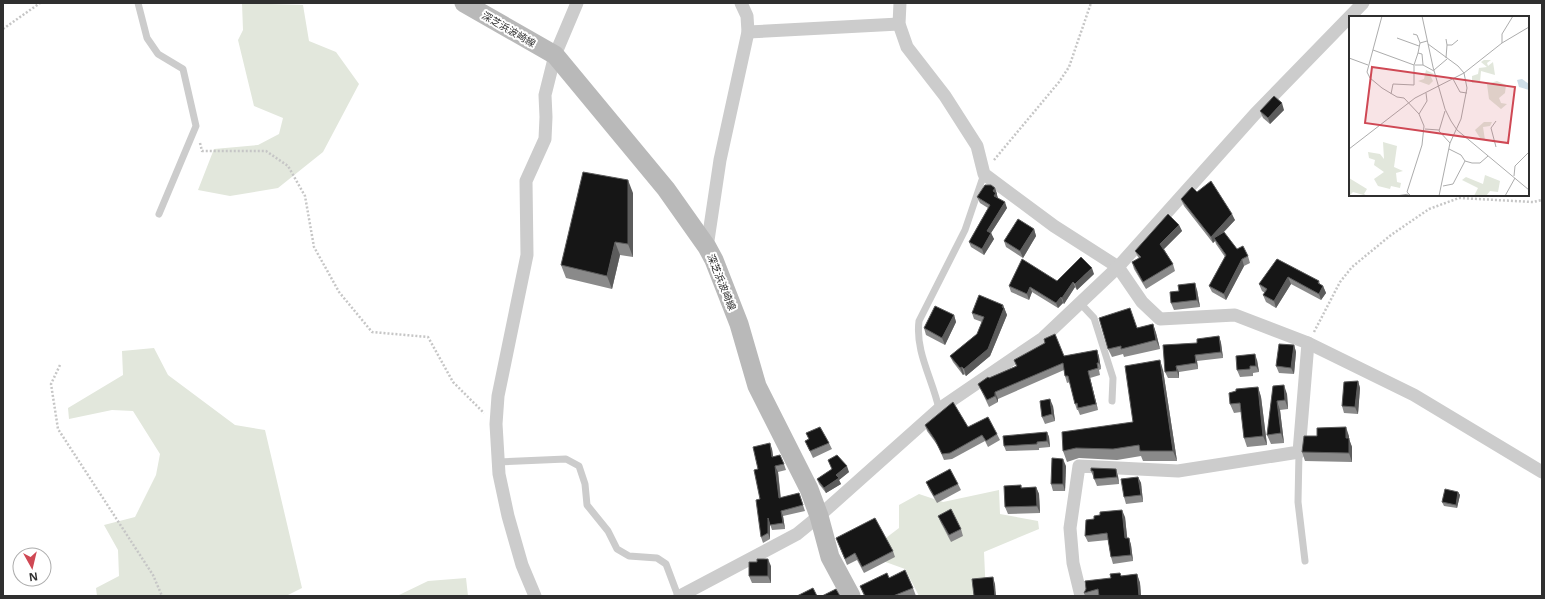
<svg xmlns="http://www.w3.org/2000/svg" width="1545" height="599" viewBox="0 0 1545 599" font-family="'Open Sans','Noto Sans JP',sans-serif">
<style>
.green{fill:#e2e7dc}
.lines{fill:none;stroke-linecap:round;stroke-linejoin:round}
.path{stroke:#c6c6c6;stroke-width:2.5;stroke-dasharray:2 2;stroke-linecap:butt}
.service{stroke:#ccc;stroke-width:7}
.minor{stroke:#ccc;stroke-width:13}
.secondary{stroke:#b9b9b9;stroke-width:19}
.wall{fill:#8a8a8a}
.shaded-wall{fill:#5c5c5c}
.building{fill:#161616;stroke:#5c5c5c}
.labels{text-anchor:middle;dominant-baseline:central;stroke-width:4;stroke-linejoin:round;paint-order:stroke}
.street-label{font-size:10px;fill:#2f2f2f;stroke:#fff}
.inset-road{fill:none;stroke:#acacac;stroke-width:1}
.view{fill:#cf4854;fill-opacity:0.15;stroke:#cf4854;stroke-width:2}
.inset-edge{fill:none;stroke:#2f2f2f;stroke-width:2}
</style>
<rect width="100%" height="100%" fill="#fff"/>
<g class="green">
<path d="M242,3L303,5L309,41L336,52L359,84L323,152L278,188L230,196L198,190L214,149L258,145L279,134L283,118L254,106L238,40L243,30Z"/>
<path d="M154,348L168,375L235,425L265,430L302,588L286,596H97L96,588L119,576L118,550L104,525L135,517L156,475L160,454L133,411L112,410L69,419L68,408L123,375L122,351Z"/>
<path d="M999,490L1000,514L1038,521L1039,529L984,552L986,596H919L905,569L880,560L878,544L899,528V505L919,494L943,502Z"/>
<path d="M466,578L468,596H397L428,581Z"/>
</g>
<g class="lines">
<g class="path">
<path d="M3,29L40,3"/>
<path d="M200,143L202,151H266L288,166L305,196L314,247L339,292L372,332L428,337L453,382L484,413"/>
<path d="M994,160L1059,82L1069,67L1091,3"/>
<path d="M1314,332L1340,282L1352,267L1391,235L1429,209L1459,198L1533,202L1542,200"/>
<path d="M60,365L51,384L58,429L153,575L162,596"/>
</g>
<g class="service">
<path d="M138,3L147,38L158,54L183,69L196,126L159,214"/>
<path d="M1080,303L1094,318L1113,378L1112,401"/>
<path d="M939,409C933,380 915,352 919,321L965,230L984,174"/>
<path d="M1299,452L1298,502L1305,561"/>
<path d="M498,462L566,459L579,466L585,484L587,505L608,531L617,549L629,556L657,558L666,564L678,596"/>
</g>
<g class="minor">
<path d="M900,3L899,24L907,47L945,96L977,146L984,174L1054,226L1118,267L1142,302L1160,319L1235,315L1308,343L1414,395L1542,472"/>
<path d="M748,32L899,24"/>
<path d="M707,247L720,160L748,32L747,16L741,3"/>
<path d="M535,596L522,565L508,516L499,474L496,424L498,396L527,255L526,181L545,139L546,117L545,95L555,55L577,3"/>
<path d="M680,596L797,534L819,516L939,409L1043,338L1118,267L1255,114L1363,3"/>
<path d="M1081,596L1073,563L1070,528L1079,466L1178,471L1299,452L1308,343"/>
</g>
<path class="secondary" d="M464,3L555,55L666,189L707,247L714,260L739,324L757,386L809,489L819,516L830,557L851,596"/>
</g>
<g class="wall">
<path d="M1284,110L1270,124L1263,118L1260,111Z"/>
<path d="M995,188L997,194V195L998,198L1007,208L991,233L994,239L984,255L971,247L969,242L988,208L980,203L977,197Z"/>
<path d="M1197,192L1235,220L1223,233L1237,249L1248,256L1250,263L1244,266L1226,300L1212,292L1209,286L1225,257L1216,244L1215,241L1213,243L1184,206L1181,199Z"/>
<path d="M633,193V257L620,255L612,289L566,278L561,265Z"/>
<path d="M1179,225L1182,231L1164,249L1173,264L1175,271L1146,289L1134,269L1132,262L1139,258L1138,257L1135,251Z"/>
<path d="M1034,229L1036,236L1023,258L1006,247L1004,241Z"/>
<path d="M1277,259L1319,281L1320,284L1323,286L1326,293L1321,300L1291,284L1276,308L1266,302L1263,295L1265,293L1262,291L1259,284Z"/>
<path d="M1094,274L1077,290L1075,287L1064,304L1063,303L1058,308L1032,292L1029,300L1011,292L1009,286L1057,281Z"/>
<path d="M1197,290L1200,307L1174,310L1171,303L1179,291Z"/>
<path d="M1003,305L1007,315L990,356L966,376L964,374L963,375L953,362L950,356L977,334L982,322L974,319L972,313Z"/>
<path d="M954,315L956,322L945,345L926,335L924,328Z"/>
<path d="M1153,324L1156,333L1160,349L1124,357L1123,354L1112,357L1108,349L1137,328Z"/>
<path d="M1219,336L1221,343L1223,358L1197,361L1198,369L1179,372V378H1168L1165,372L1197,343Z"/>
<path d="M1294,345L1296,352L1294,374L1279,373L1276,366Z"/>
<path d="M1097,350L1099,357L1101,369L1099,370L1100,375L1090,378L1098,410L1080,415L1078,410H1077L1075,404L1070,382L1067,383L1065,376L1064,370L998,399V402L989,407L981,390L978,384L989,378L1016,366L1014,360L1064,356Z"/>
<path d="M1257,360L1259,372L1253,373V376L1240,377L1237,370Z"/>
<path d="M1163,370L1177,461H1143L1141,456L1117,460L1079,458L1067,462L1063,451L1133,422Z"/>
<path d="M1358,381L1360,388L1358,414L1344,413L1342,406Z"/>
<path d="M1273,386L1287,394L1288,409L1280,410L1284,443L1271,444L1267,435Z"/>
<path d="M1258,387L1261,397L1267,445L1247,447L1244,438L1241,412L1234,413L1230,404Z"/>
<path d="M1053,406L1055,421L1045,424L1042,417Z"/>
<path d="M925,425L968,427L997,434L1000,440L988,447L985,441L952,459L944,460L938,446L927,431Z"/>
<path d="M1047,432L1049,437L1050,447L1039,448V450L1006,451L1004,446Z"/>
<path d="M806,433L829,443L832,449L813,458L805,441L809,439Z"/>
<path d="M1349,436V439L1352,447V462L1305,461L1302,452Z"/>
<path d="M772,449L773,457L784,464L786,470L778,472L781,498L799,493L805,511L783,516L785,529L772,530L770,524V539L763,543L761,537L760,499L758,469Z"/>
<path d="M828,460L849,472L839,480L841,484L826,493L819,484L817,479L832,469Z"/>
<path d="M1066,466L1065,491H1053L1051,484Z"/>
<path d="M1091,471L1118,476L1119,484L1097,486Z"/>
<path d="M1138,477L1141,483L1143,502L1126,504L1124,497Z"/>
<path d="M926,482L958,484L961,490L937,503L929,489Z"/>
<path d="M1021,485L1022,488L1036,487L1039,494L1040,513L1008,514L1005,507Z"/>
<path d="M1458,492L1460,495L1457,508L1444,506L1442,502Z"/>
<path d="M938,516L961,529L963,536L951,542L941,523Z"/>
<path d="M1125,517L1127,538H1129L1131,545L1133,561L1113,564L1111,557L1108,540L1088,542L1085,536Z"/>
<path d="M836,538L893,551L895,557L864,573L857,560L847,565Z"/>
<path d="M771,566V583H752L749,576Z"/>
<path d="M1137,574L1140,583L1141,596H1085L1084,593L1111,578L1121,576Z"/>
<path d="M860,586L913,588L916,596H864Z"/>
</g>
<g class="shaded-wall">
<path d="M1282,103L1284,110L1270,124L1268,118Z"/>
<path d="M628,180L633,193V257L628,244Z"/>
<path d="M995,188L997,194V195L998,199L997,202L993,191Z"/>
<path d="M1005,202L1007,208L991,233L994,239L984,255L982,249L987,231Z"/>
<path d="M1232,214L1235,220L1216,240L1214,238L1215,241L1213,243L1211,237Z"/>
<path d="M1179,225L1182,231L1163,250L1160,244Z"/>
<path d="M1034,229L1036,236L1023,258L1020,251Z"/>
<path d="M615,242L620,255L612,289L607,276Z"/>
<path d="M1242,259L1244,266L1226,300L1224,294Z"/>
<path d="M1092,268L1094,274L1077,290L1075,284Z"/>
<path d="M1288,277L1291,284L1276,308L1274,301Z"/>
<path d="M1073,282L1075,287L1064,304L1062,298Z"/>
<path d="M1195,283L1197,290L1200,307L1197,300Z"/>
<path d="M1323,286L1326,293L1321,300L1319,294Z"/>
<path d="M1030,287L1032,292L1029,300L1027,294Z"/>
<path d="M1061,297L1063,303L1058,308L1056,303Z"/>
<path d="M1003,305L1007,315L990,356L966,376L964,369Z"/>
<path d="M954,315L956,322L945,345L942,338Z"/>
<path d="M1153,324L1156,333L1160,349L1156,340Z"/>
<path d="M1219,336L1221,343L1223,358L1221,352Z"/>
<path d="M1294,345L1296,352L1294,374L1291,368Z"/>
<path d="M1097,350L1099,357L1101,369L1099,363Z"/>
<path d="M1255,354L1257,360L1259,372L1256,366Z"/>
<path d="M1195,355L1197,361L1198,369L1196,363Z"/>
<path d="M1160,360L1163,370L1177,461L1173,451Z"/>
<path d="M1176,366L1179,372V378L1177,371Z"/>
<path d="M962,367L964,374L963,375L960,368Z"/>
<path d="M1088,371L1090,378L1098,410L1096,404Z"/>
<path d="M1358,381L1360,388L1358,414L1355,407Z"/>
<path d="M1284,385L1287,394L1288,409L1285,400Z"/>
<path d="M1258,387L1261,397L1267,445L1263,436Z"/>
<path d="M995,392L998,399V402L995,396Z"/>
<path d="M1050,399L1053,406L1055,421L1052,414Z"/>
<path d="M1277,401L1280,410L1284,443L1281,433Z"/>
<path d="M1346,427L1349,436V439L1352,447V462L1349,453L1346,438Z"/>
<path d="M1047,432L1049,437L1050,447L1047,441Z"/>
<path d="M770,443L772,449L774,463L772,457Z"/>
<path d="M1063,459L1066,466L1065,491L1063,484Z"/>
<path d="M775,466L778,472L781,504L779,498Z"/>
<path d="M847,466L849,472L839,480L841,484L826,493L824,488L836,475Z"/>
<path d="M1116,469L1118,476L1119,484L1117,477Z"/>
<path d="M1138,477L1141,483L1143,502L1141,495Z"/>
<path d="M1036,487L1039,494L1040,513L1037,506Z"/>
<path d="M1458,492L1460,495L1457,508L1456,505Z"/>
<path d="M1122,510L1125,517L1128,545L1125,538Z"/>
<path d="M781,511L783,516L785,529L783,523Z"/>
<path d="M768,518L770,523V539L768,533Z"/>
<path d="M1129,538L1131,545L1133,561L1131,555Z"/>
<path d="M768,559L771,566V583L768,576Z"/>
<path d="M1137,574L1140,583L1141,596H1139Z"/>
<path d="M993,577L995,584L996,596H995Z"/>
</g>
<g class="building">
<path d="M1274,96L1282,103L1268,118L1260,111Z"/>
<path d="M583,172L628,180V244L615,242L607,276L561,265Z"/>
<path d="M1211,181L1232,214L1211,237L1181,199L1192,187L1197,192Z"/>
<path d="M985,185H991L995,188L993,191L996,193L994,196L1005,202L987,231L991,233L982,249L969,242L990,205L977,197Z"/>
<path d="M1168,214L1179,225L1160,244L1173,264L1143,282L1132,262L1141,257L1135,251Z"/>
<path d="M1018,219L1034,229L1020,251L1004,241Z"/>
<path d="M1224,232L1237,249L1243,246L1248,256L1242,259L1224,294L1209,286L1226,255L1214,238Z"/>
<path d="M1081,257L1092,268L1075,284L1073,282L1062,298L1061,297L1056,303L1030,287L1027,294L1009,286L1022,259L1057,281Z"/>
<path d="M1277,259L1319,281L1318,283L1323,286L1319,294L1288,277L1274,301L1263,295L1267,289L1259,284Z"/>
<path d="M1195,283L1197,300L1171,303L1170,292L1179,291L1178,285Z"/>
<path d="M979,295L1003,305L1002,307L1004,308L988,349L964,369L962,367L960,368L950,356L977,334L984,317L972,313Z"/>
<path d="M935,306L954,315L942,338L924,328Z"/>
<path d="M1130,308L1137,328L1153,324L1156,340L1121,349V346L1108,349L1099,318Z"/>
<path d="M1055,334L1064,356L1097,350L1099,363H1097L1098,368L1088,371L1096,404L1078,408L1077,403L1075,404L1068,376H1065L1063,363L995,392V396L987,400L978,384L988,377L989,378L1017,366L1014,360L1045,343L1044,339Z"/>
<path d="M1219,336L1221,352L1195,355L1196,363L1176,366L1177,371L1165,372L1163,345L1197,343V339Z"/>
<path d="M1279,344L1294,345L1291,368L1276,366Z"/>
<path d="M1255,354L1256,366H1250V369L1237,370L1236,356Z"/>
<path d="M1160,360L1173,451H1140L1139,445L1113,449L1076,448L1063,451L1062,432L1133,422L1125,366Z"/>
<path d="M1358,381L1355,407L1342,406L1344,382Z"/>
<path d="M1284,385L1285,400L1277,401L1281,433L1267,435L1273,386Z"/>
<path d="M1258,387L1263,436L1244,438L1240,403L1230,404L1229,393L1236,391V389Z"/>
<path d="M1050,399L1052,414L1042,417L1040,401Z"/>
<path d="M953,402L968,427L988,417L997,434L986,441L982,435L950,453L942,454L935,440L925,425Z"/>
<path d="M820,427L829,443L810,451L805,441L809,439L806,433Z"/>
<path d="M1346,427V438H1349V453L1302,452L1304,436H1317V428Z"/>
<path d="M1047,432V441L1037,442V444L1004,446L1003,436Z"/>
<path d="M770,443L772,457L780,455L784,464L775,466L779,498L799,493L803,505L781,511L783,523L770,525L768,518V533L761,537L756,500L760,499L754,470L758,469L753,447Z"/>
<path d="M837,455L847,466L836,475L839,478L824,488L817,479L832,469L828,460Z"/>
<path d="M1052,458L1063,459V484H1051Z"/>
<path d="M1091,468L1116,469L1117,477L1094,479L1093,471H1091Z"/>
<path d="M950,469L958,484L934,496L926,482Z"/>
<path d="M1138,477L1141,495L1124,497L1121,479Z"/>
<path d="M1021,485V488L1036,487L1037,506L1005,507L1004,486Z"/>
<path d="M1445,489L1458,492L1456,505L1442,502Z"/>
<path d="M951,509L961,529L949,535L938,516Z"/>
<path d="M1122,510L1125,538H1129L1131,555L1111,557L1107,533L1085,536L1086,520L1094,519V516L1100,515V512Z"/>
<path d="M875,518L893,551L862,567L855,553L845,559L836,538Z"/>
<path d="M757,559H768V576H749V562H757Z"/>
<path d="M905,570L913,588L893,596H865L860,586L887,573L889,578Z"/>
<path d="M1120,573L1121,576L1137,574L1139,596H1099L1098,589L1084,593L1086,589L1085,581L1111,578L1110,574Z"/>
<path d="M993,577L995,596H974L972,579Z"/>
<path d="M813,588L817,596H797Z"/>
<path d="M836,589L840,596H822Z"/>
</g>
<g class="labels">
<g class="street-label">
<text transform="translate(509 29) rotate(30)">深芝浜波崎線</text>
<text transform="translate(722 282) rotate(68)">深芝浜波崎線</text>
</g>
</g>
<g transform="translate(1349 16)">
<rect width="180" height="180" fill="#fff"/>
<path d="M135,44H142L138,47L139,50L144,46L146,59L132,55L131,66L123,67V60L129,58L130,52L138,51L132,46ZM77,54L85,58L81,59L84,65L80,69L69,65L75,63ZM148,65L157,69L156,77L150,82L152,87L158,88L152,93L140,83L138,68ZM135,106H143L141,110L134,111L136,124L131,122L126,114ZM34,126L48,130L45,151L54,155L47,157L48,166L52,167L51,172L42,170L41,173L29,170L25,163L35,156L25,149L26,144L20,142L19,136L31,138L35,143ZM136,159L151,165L149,176L141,175L137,180H125L129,172L113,164L117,161L134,168ZM0,162L18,173L15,178L18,180L4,176L0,180Z" fill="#e2e7dc"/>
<path d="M173,63L180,68V74L170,71L168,64Z" fill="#cedee8"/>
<path class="inset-road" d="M33,0L18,56L21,62L33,72L48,81L55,82L70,98L75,110L73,129L58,176L62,180M73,0L84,51L96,93L102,105L108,114L180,174M64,18L68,19L71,27M48,22L70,30M97,23L98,29H103L109,24M153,27V18L164,0M79,28L109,50L115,57L118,72L112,103L101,127L90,180M24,34L65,49M69,37L71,27L78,25M0,42L19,49M97,42L98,29M74,49L85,55M85,54L98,43M104,63L111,76L118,77M42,78L44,68L65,69V49L69,37L73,38L74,49H66M96,95L90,115L101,127M70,98L78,85L77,77M147,105L142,112L147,131M76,113L90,114M0,133L66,82L115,57L153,27L180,11M100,133L112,139L116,145L123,147H131L139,140M165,160L166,150L180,136M94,170L104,168L116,145M47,180L60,178M156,180L166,162"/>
<path class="view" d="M23,51L166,71L159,127L16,107Z"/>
<rect width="180" height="180" class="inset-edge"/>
</g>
<rect width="1545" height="599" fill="none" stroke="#2f2f2f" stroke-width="8"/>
<g transform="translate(32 567) rotate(172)"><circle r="19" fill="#ffffff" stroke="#acacac"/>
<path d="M0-3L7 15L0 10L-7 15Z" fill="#cf4854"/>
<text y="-6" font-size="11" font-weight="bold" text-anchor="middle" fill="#2f2f2f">N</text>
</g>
</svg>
